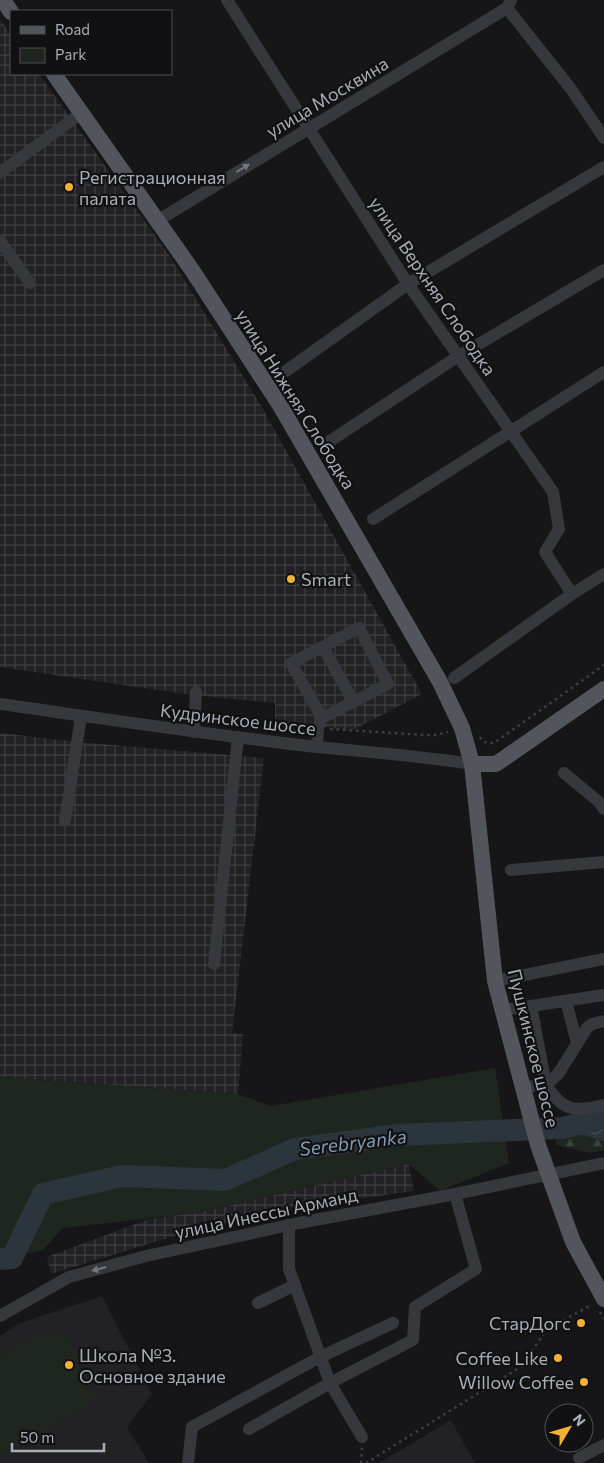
<svg xmlns="http://www.w3.org/2000/svg" width="604" height="1463" viewBox="0 0 604 1463" font-family="Commissioner,sans-serif">
<style>
.built{fill:#222225}
.industrial{fill:url(#industrial-grid)}
.green{fill:#1e261f}
.forest{fill:url(#forest-firs)}
.water{fill:url(#water-waves)}
.lines{fill:none;stroke-linecap:round;stroke-linejoin:round}
.river{stroke:#2c353c;stroke-width:22}
.path{stroke:#3d3f44;stroke-width:2.5;stroke-dasharray:2.5 4;stroke-linecap:butt}
.minor{stroke:#37383d;stroke-width:12}
.major{stroke:#53555c;stroke-width:16}
.oneway{fill:#757881}
.poi-dot{fill:#f2b134;stroke:#111113;stroke-width:2}
.labels{text-anchor:middle;dominant-baseline:central;stroke-width:4.5;stroke-linejoin:round;paint-order:stroke}
.street-label{font-size:18px;fill:#a8adb8;stroke:#111113}
.poi-label{font-size:18px;fill:#a8adb8;stroke:#111113;text-anchor:start}
.water-label{font-size:19px;font-style:italic;fill:#7f9bb3;stroke:#111113}
</style>
<defs>
<pattern id="industrial-grid" width="8" height="8" patternUnits="userSpaceOnUse" patternTransform="scale(1.25)"><rect width="8" height="8" fill="#222225"/><path d="M0 4h8M4 0v8" fill="none" stroke="#3f3f43"/></pattern>
<pattern id="forest-firs" width="22" height="20" patternUnits="userSpaceOnUse" patternTransform="scale(1.25)"><rect width="22" height="20" fill="#1e261f"/><path d="M5 1l3.5 6h-7zM16 11l3.5 6h-7z" fill="#3c433d"/></pattern>
<pattern id="water-waves" width="16" height="10" patternUnits="userSpaceOnUse" patternTransform="scale(1.25)"><rect width="16" height="10" fill="#2c353c"/><path d="M0 5q4-4 8 0t8 0" fill="none" stroke="#485056"/></pattern>
</defs>
<rect width="100%" height="100%" fill="#161618"/>
<g class="built">
<path d="M102,1296L152,1394L127,1427L149,1463H0V1336L20,1323Z"/>
<path d="M451,1420L475,1463H379Z"/>
</g>
<g class="industrial">
<path d="M0,19L11,35V74H39L169,255L260,404L422,694L353,730L275,722V703L192,695L0,667Z"/>
<path d="M0,733L77,742L264,758L232,1033L243,1034L238,1094L0,1077Z"/>
<path d="M409,1164L414,1191L284,1209L167,1238L51,1274L47,1257L149,1219L196,1213Z"/>
</g>
<g class="green">
<path d="M495,1068L509,1163L440,1191L409,1164L196,1213L63,1228L43,1250L0,1260V1077L238,1094L271,1106Z"/>
<path d="M65,1333L97,1399L0,1455V1358L31,1339Z"/>
</g>
<path class="forest" d="M583,1134L604,1141V1150L590,1153L556,1145L557,1135Z"/>
<path class="water" d="M604,1113V1141C578,1132 566,1133 539,1139V1121Z"/>
<g class="lines">
<path class="river" d="M0,1259L12,1258L43,1194L122,1176L225,1180L295,1149L398,1135L562,1128L604,1118"/>
<g class="path">
<path d="M285,724L307,727"/>
<path d="M330,729L423,735H436L448,732"/>
<path d="M480,737C484,744 487,743 494,743L604,665"/>
<path d="M600,1312L604,1319"/>
<path d="M361,1463L362,1448"/>
<path d="M366,1463L522,1366L546,1330L591,1305"/>
</g>
<g class="minor">
<path d="M227,0L408,284L553,492L559,529L545,552L572,594"/>
<path d="M507,8L571,89L604,138"/>
<path d="M0,173L81,113"/>
<path d="M157,221L507,8L511,0"/>
<path d="M0,241L30,283"/>
<path d="M286,371L408,284L604,167"/>
<path d="M330,441L457,357L604,270"/>
<path d="M373,519L604,372"/>
<path d="M323,647L353,701"/>
<path d="M454,678L572,594L604,574"/>
<path d="M0,704C106,719 211,735 317,747C369,752 421,756 472,764"/>
<path d="M194,732L196,692"/>
<path d="M317,747L318,728L322,718L388,684L359,628L291,663L322,718"/>
<path d="M564,773L599,802L604,809"/>
<path d="M65,821L81,716"/>
<path d="M511,870L604,862"/>
<path d="M214,964L238,737"/>
<path d="M495,981L604,959"/>
<path d="M566,1001L577,1043"/>
<path d="M531,1006L604,995"/>
<path d="M503,1010L531,1006L546,1085L523,1087"/>
<path d="M604,1021L592,1024L587,1028L558,1074L546,1085C563,1112 575,1112 604,1105"/>
<path d="M258,1303L295,1285"/>
<path d="M0,1316L69,1277L146,1256L299,1223L455,1194L604,1163"/>
<path d="M249,1429L330,1383L289,1269V1225"/>
<path d="M362,1437L330,1383L413,1340L415,1307L476,1269L455,1194"/>
<path d="M579,1458L604,1445"/>
<path d="M188,1463L192,1427L320,1357L393,1323"/>
</g>
<g class="major">
<path d="M3,0L11,12"/>
<path d="M54,74L192,270L281,407L440,682L462,728L472,764L495,981L538,1145L573,1242L604,1299"/>
<path d="M472,764H496L604,689"/>
</g>
</g>
<defs><path id="oneway-solid" d="M-6-.8H1V-3.2L6.5 0L1 3.2V.8H-6Z" transform="scale(1.25)"/></defs>
<g class="oneway">
<use href="#oneway-solid" transform="translate(243 168) rotate(-31)"/>
<use href="#oneway-solid" transform="translate(99 1269) rotate(165)"/>
</g>
<g class="poi-dot">
<circle cx="69" cy="187" r="5"/>
<circle cx="291" cy="579" r="5"/>
<circle cx="581" cy="1323" r="5"/>
<circle cx="558" cy="1358" r="5"/>
<circle cx="69" cy="1365" r="5"/>
<circle cx="584" cy="1382" r="5"/>
</g>
<g class="labels">
<g class="street-label">
<text transform="translate(327 97) rotate(-31)">улица Москвина</text>
<text transform="translate(433 286) rotate(56)">улица Верхняя Слободка</text>
<text transform="translate(296 399) rotate(58)">улица Нижняя Слободка</text>
<text transform="translate(238 719) rotate(7)">Кудринское шоссе</text>
<text transform="translate(534 1048) rotate(76)">Пушкинское шоссе</text>
<text transform="translate(266 1213) rotate(-12)">улица Инессы Арманд</text>
</g>
<g class="poi-label">
<text x="79" y="177">Регистрационная<tspan x="79" dy="21">палата</tspan></text>
<text x="301" y="579">Smart</text>
<text x="571" y="1323" text-anchor="end">СтарДогс</text>
<text x="79" y="1355">Школа №3.<tspan x="79" dy="21">Основное здание</tspan></text>
<text x="548" y="1358" text-anchor="end">Coffee Like</text>
<text x="574" y="1382" text-anchor="end">Willow Coffee</text>
</g>
<g class="water-label">
<text transform="translate(353 1142) rotate(-7)">Serebryanka</text>
</g>
</g>
<rect x="10" y="10" width="162" height="65" fill="#111113" stroke="#4d4f55"/>
<rect x="20" y="26" width="25" height="8" fill="#53555c" stroke="#4d4f55"/>
<text x="55" y="35" font-size="15" fill="#a8adb8">Road</text>
<rect x="20" y="48" width="25" height="15" fill="#1e261f" stroke="#4d4f55"/>
<text x="55" y="60" font-size="15" fill="#a8adb8">Park</text>
<g transform="translate(569 1428) rotate(52)"><circle r="24" fill="#111113" stroke="#4d4f55"/>
<path d="M0-4L9 19L0 12L-9 19Z" fill="#f2b134"/>
<text y="-8" font-size="14" font-weight="bold" text-anchor="middle" fill="#a8adb8">N</text>
</g>
<path d="M12 1443v8h92v-8" fill="none" stroke="#a8adb8" stroke-width="2.5"/>
<text x="20" y="1443" font-size="15" fill="#a8adb8" stroke="#111113" stroke-width="4" paint-order="stroke">50 m</text>
</svg>
